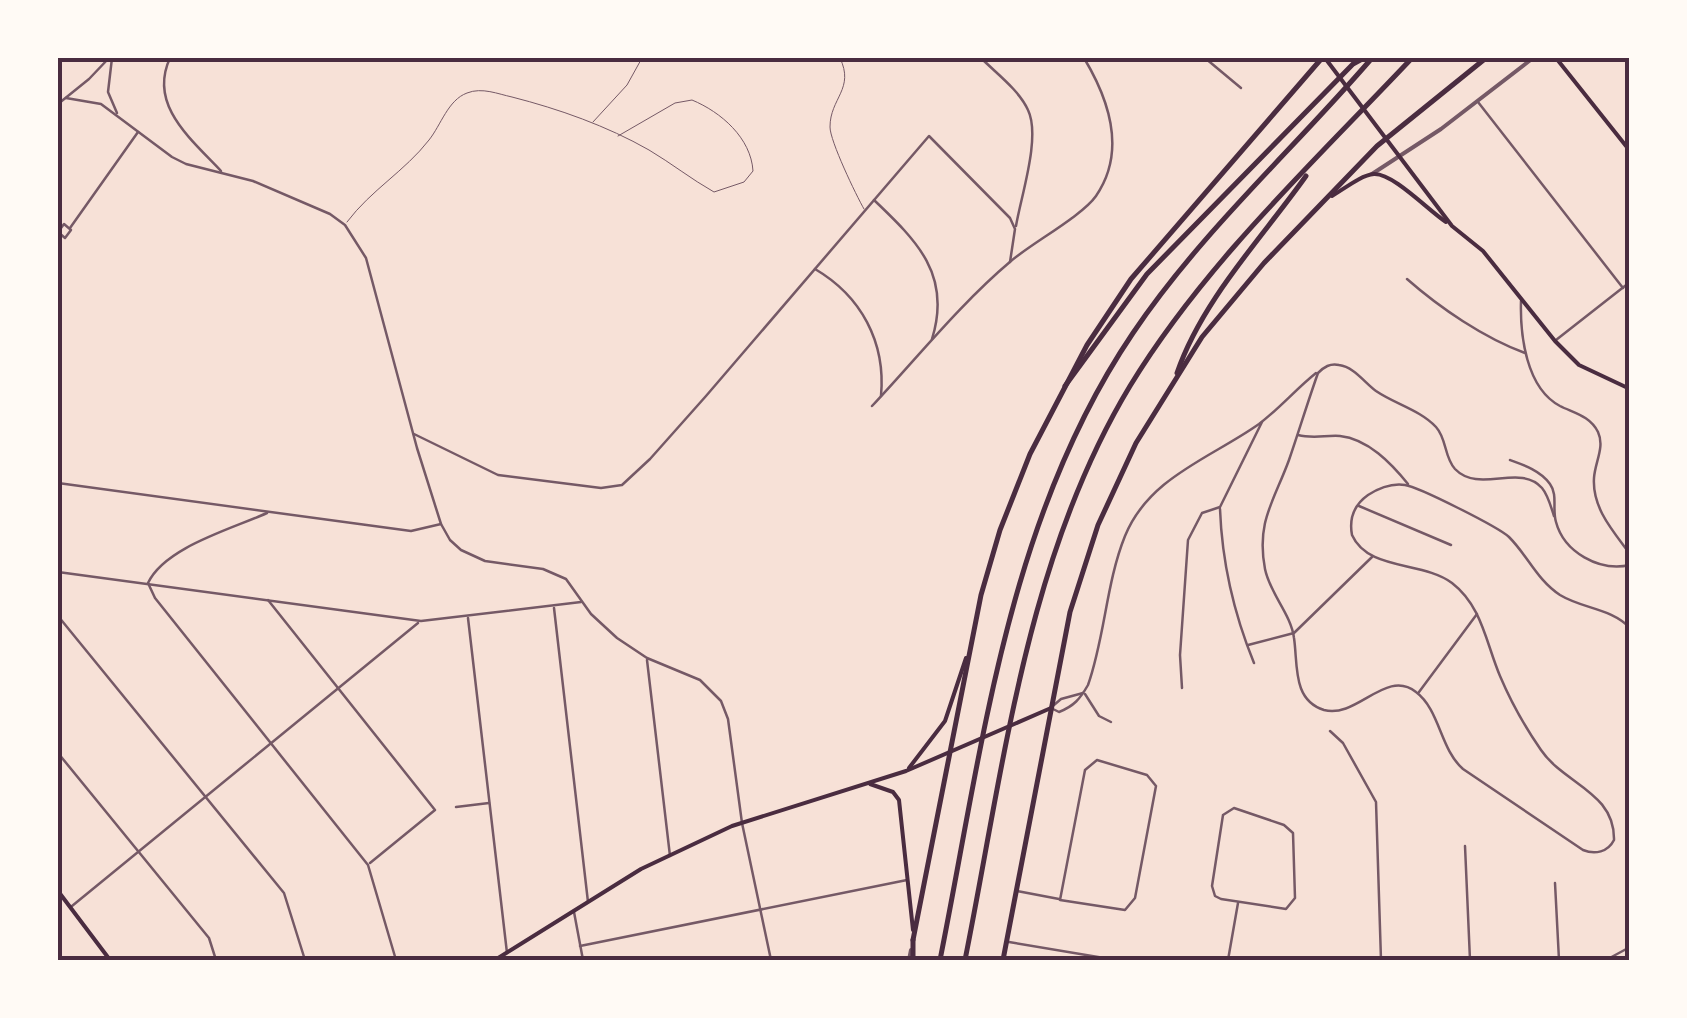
<svg xmlns="http://www.w3.org/2000/svg" width="1687" height="1018" viewBox="0 0 1687 1018" font-family="'Varela Round',sans-serif">
<style>
.lines{fill:none;stroke-linecap:round;stroke-linejoin:round}
.service{stroke:#755966;stroke-width:1}
.minor{stroke:#755966;stroke-width:2.5}
.tertiary{stroke:#755966;stroke-width:4}
.secondary{stroke:#4a2c40;stroke-width:4}
.primary{stroke:#4a2c40;stroke-width:5}
.motorway{stroke:#4a2c40;stroke-width:5}
.neatline{fill:none;stroke:#4a2c40;stroke-width:4}
</style>
<rect width="100%" height="100%" fill="#f7e1d7"/>
<g class="lines">
<g class="service">
<path d="M840,58C855,89 830,98 830,127C830,141 856,195 864,209"/>
<path d="M593,122L627,85L642,58"/>
<path d="M347,222C371,190 405,171 429,140C441,125 448,100 467,93C482,87 498,94 512,97C559,109 607,126 649,150C671,163 691,179 714,192L744,182L753,171C751,138 721,112 692,100L675,103L618,136"/>
</g>
<g class="minor">
<path d="M112,58L108,92L117,113"/>
<path d="M170,58C148,105 191,139 221,171"/>
<path d="M981,58C996,73 1019,90 1028,110C1041,137 1021,196 1016,226"/>
<path d="M1205,58L1241,88"/>
<path d="M66,98L101,104L172,157L186,164L253,181L330,214L345,225L366,258L417,448L441,524L450,540L461,550L485,561L543,569L566,579L591,614L617,638L647,658L700,680L721,701L728,719L742,823L771,960"/>
<path d="M1478,102L1623,288"/>
<path d="M58,104L89,79L109,58"/>
<path d="M874,200C917,241 952,275 932,339"/>
<path d="M70,228L138,132"/>
<path d="M58,232L64,224L71,230L65,238L58,232"/>
<path d="M815,269C861,296 886,342 881,396"/>
<path d="M1407,279C1440,308 1484,338 1525,353"/>
<path d="M1521,301C1520,335 1526,388 1560,406C1574,413 1590,416 1598,432C1605,447 1595,462 1594,478C1592,508 1613,531 1630,554"/>
<path d="M1556,340L1630,282"/>
<path d="M872,406C917,358 960,304 1011,261C1032,243 1082,216 1096,196C1127,151 1108,98 1084,58"/>
<path d="M414,434L498,475L601,488L622,485L650,459L706,396L929,136L1010,218L1015,229L1010,262"/>
<path d="M1298,435C1313,439 1326,435 1340,436C1368,439 1391,463 1408,484"/>
<path d="M1510,460C1524,465 1541,471 1550,484C1558,495 1552,509 1556,522C1564,552 1599,572 1630,565"/>
<path d="M58,483L411,531L441,524"/>
<path d="M1359,506L1451,545"/>
<path d="M1220,509C1222,562 1234,614 1254,663"/>
<path d="M267,513C232,529 165,547 148,583L155,598L368,865L396,960"/>
<path d="M1554,516C1551,507 1548,495 1542,488C1520,463 1479,494 1455,469C1444,457 1447,439 1436,427C1420,410 1395,404 1376,391C1364,382 1354,367 1339,365C1330,363 1324,367 1318,373C1308,401 1299,431 1289,460C1274,501 1256,522 1265,569C1270,594 1291,614 1294,638C1298,664 1292,700 1324,710C1357,719 1386,668 1416,692C1440,710 1440,749 1463,769L1583,850C1595,855 1608,852 1614,840C1615,792 1564,784 1541,750C1525,727 1511,702 1500,676C1486,643 1482,606 1452,583C1423,561 1368,571 1352,535C1349,519 1354,505 1368,495C1379,488 1392,483 1405,485C1419,487 1498,527 1509,537C1528,556 1537,580 1560,595C1583,609 1611,608 1630,628"/>
<path d="M58,572L421,621L581,602"/>
<path d="M268,600L435,810L370,863"/>
<path d="M554,608L588,902"/>
<path d="M58,616L284,893L305,960"/>
<path d="M468,618L507,953"/>
<path d="M1248,645L1294,633L1372,557"/>
<path d="M647,660L670,856"/>
<path d="M1182,688L1180,655L1188,540L1202,513L1220,507L1262,422"/>
<path d="M1419,692L1477,614"/>
<path d="M1085,694L1099,716L1111,722"/>
<path d="M1054,705L1061,699L1083,693"/>
<path d="M1053,709L1059,712C1074,706 1080,699 1088,685C1105,637 1106,583 1125,536C1149,477 1211,458 1259,424C1279,409 1296,389 1316,373"/>
<path d="M1330,731L1343,743L1376,802L1381,960"/>
<path d="M58,753L209,938L216,960"/>
<path d="M1097,760L1147,775L1156,786L1135,898L1125,910L1060,900L1085,770Z"/>
<path d="M456,807L489,803"/>
<path d="M1234,808L1284,825L1293,833L1295,898L1286,909L1221,899L1215,896L1212,886L1223,815Z"/>
<path d="M1465,846L1470,960"/>
<path d="M1555,883L1559,960"/>
<path d="M1017,891L1059,899"/>
<path d="M72,906L418,623"/>
<path d="M574,912L583,960"/>
<path d="M1009,942L1116,960"/>
<path d="M580,946L907,880"/>
<path d="M1228,960L1238,903"/>
<path d="M1606,960L1630,947"/>
</g>
<g class="tertiary">
<path d="M1372,174L1441,129L1533,58"/>
<path d="M909,960L911,950"/>
</g>
<g class="secondary">
<path d="M1325,58L1452,226L1483,251L1555,341L1579,365L1630,389"/>
<path d="M1556,58L1630,151"/>
<path d="M1332,196C1344,189 1361,175 1374,174C1393,173 1429,211 1446,222"/>
<path d="M909,768L945,721L966,658"/>
<path d="M870,784L893,792L899,800L913,930"/>
<path d="M58,891L110,960"/>
<path d="M495,960L641,869L732,826L906,771L1051,708"/>
</g>
<g class="primary">
<path d="M913,940L981,595L1000,530L1030,454L1087,345L1131,279L1322,58"/>
<path d="M1003,960L1070,612L1098,525L1136,443L1202,337L1264,263L1377,146L1486,58"/>
</g>
<g class="motorway">
<path d="M1177,373C1202,300 1262,238 1306,176"/>
<path d="M1065,386L1147,274L1353,64L1364,58"/>
<path d="M913,960V940"/>
<path d="M940,960C983,746 1007,519 1133,333C1201,232 1293,150 1372,58"/>
<path d="M965,960C1004,766 1026,558 1130,386C1205,263 1314,162 1412,58"/>
</g>
</g>
<rect width="1687" height="1018" fill="none" stroke="#fffaf5" stroke-width="120"/>
<rect x="60" y="60" width="1567" height="898" class="neatline"/>
</svg>
